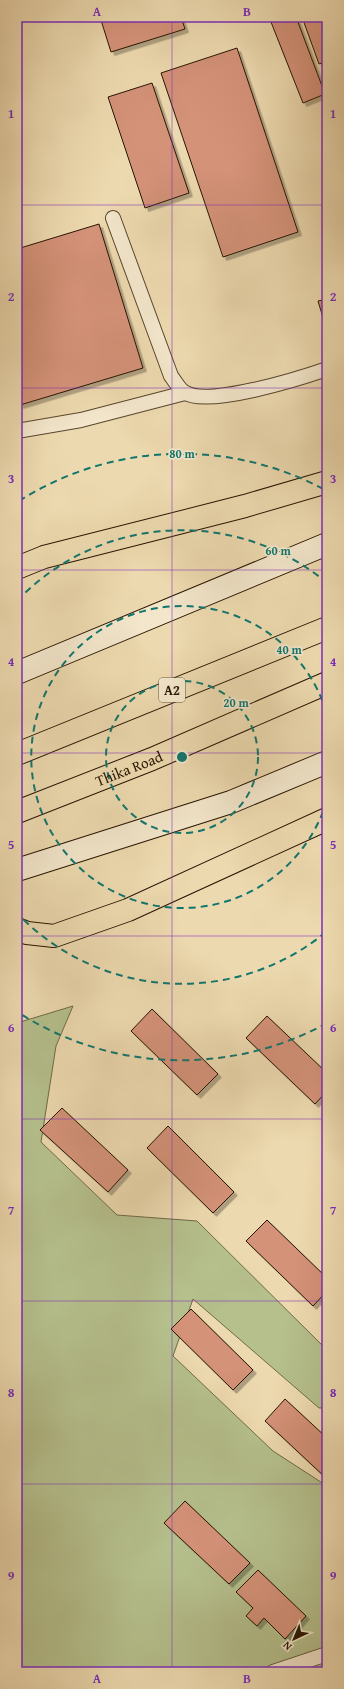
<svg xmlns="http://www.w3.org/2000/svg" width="344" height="1689" viewBox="0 0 344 1689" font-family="'Gentium Book Plus',serif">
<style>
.green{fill:#b5c08d;stroke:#6e6a48}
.building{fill:#d49279;stroke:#271502;filter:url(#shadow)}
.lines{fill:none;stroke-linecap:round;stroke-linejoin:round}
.service-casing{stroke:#58462d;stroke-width:16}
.secondary-casing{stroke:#271502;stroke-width:24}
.primary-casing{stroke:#271502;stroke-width:24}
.trunk-casing{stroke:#271502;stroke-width:24}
.service{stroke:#f3e6cb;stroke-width:14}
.secondary{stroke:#f3e6cb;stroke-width:22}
.primary{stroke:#edd9af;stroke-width:22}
.trunk{stroke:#edd9af;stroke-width:22}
.grid{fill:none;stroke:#7b2cbf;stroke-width:1;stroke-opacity:0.55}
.ring{fill:none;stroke:#0f766e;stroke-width:2;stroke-dasharray:7 5}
.labels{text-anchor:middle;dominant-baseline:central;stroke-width:3.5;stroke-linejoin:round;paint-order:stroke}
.shield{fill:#f3e6cb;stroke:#64543e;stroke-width:1}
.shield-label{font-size:14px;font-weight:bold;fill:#271502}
.street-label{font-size:15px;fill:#271502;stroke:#f3e6cb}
.centre{fill:#0f766e;stroke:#f3e6cb;stroke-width:2}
.ring-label{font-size:12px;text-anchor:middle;font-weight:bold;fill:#0f766e;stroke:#f3e6cb;stroke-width:3.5;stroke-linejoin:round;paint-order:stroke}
.neatline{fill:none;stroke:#7b2cbf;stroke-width:1.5}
.grid-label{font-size:13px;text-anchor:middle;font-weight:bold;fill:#7b2cbf}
</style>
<defs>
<filter id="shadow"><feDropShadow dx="3.5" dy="3.5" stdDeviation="0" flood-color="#0004"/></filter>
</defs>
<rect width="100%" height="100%" fill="#edd9af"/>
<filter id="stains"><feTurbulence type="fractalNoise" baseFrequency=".005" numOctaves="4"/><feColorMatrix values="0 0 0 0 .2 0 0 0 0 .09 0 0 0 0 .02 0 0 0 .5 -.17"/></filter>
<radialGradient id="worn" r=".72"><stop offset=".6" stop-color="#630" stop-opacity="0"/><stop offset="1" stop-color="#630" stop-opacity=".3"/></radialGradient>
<path class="green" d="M73,1006L56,1046L41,1142L117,1215L197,1221L327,1350V1408H319L193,1299L173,1356L273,1451L327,1486V1672H17V1023Z"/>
<g class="building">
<path d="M100,17H181L185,29L111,52Z"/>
<path d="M269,17H296L325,94L303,103Z"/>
<path d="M302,17H323L327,27V61L319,64Z"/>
<path d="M237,48L298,232L223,257L161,73Z"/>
<path d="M152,83L189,193L145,208L108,97Z"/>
<path d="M99,224L143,368L20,405L17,394V249Z"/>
<path d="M327,299V331L318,301Z"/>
<path d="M152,1009L218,1074L197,1095L131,1031Z"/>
<path d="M267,1016L327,1073V1091L315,1104L246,1038Z"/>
<path d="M62,1108L128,1170L108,1192L40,1130Z"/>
<path d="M168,1126L234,1192L213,1213L147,1148Z"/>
<path d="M267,1220L327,1278V1291L313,1306L246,1241Z"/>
<path d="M191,1309L253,1370L233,1390L171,1329Z"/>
<path d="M285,1399L327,1438V1479L265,1421Z"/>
<path d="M185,1501L250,1563L229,1584L164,1523Z"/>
<path d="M258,1570L306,1616L285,1639L264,1618L257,1626L246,1616L253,1608L236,1592Z"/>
</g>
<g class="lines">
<g class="service-casing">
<g id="service">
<path d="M113,218L171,376C175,381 179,389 184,392C206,408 301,378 327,369"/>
<path d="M17,431L81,420L185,393"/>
<path d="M273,1672L327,1654"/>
</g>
</g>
<g class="secondary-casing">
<g id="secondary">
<path d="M17,673L327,544"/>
<path d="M17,870L231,802L327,762"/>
</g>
</g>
<g class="primary-casing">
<g id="primary">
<path d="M17,568L44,557L245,506L327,482"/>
<path d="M17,929L27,933L54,936L128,910L327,819"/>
</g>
</g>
<g class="trunk-casing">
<g id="trunk">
<path d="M17,754L327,628"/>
<path id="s1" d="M17,812L152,759L327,683"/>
</g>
</g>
<use href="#service" class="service"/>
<use href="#secondary" class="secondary"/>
<use href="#primary" class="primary"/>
<use href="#trunk" class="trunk"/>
</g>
<path class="grid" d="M172,17V1672M17,205H327M17,388H327M17,570H327M17,753H327M17,936H327M17,1119H327M17,1301H327M17,1484H327"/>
<g class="ring">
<circle cx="182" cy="757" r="76"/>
<path d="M327 800A151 151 0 1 1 327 714"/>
<path d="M326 932A227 227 0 0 1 17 913M17 601A227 227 0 0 1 326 582"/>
<path d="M327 1023A303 303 0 0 1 19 1013M19 501A303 303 0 0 1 327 491"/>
</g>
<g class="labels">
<rect class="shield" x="159" y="678" width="26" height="24" rx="3"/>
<g class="shield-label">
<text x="172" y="690">A2</text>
</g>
<g class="street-label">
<text stroke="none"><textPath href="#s1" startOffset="120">Thika Road</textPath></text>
</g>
</g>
<circle cx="182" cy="757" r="6" class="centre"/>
<g class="ring-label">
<text x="182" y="458">80 m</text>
<text x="278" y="555">60 m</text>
<text x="289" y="654">40 m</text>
<text x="236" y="707">20 m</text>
</g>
<rect width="344" height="1689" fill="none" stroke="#edd9af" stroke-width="44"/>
<g transform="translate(294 1639) rotate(224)" stroke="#f3e6cb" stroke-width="3" paint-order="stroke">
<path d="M0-3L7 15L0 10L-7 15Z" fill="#271502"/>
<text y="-6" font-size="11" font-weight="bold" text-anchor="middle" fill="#271502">N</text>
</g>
<rect x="22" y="22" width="300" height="1645" class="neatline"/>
<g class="grid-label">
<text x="97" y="16">A</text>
<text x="247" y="16">B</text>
<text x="11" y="118">1</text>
<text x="333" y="118">1</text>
<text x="11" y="301">2</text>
<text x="333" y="301">2</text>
<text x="11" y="483">3</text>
<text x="333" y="483">3</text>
<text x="11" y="666">4</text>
<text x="333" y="666">4</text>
<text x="11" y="849">5</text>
<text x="333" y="849">5</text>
<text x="11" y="1032">6</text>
<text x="333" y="1032">6</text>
<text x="11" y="1215">7</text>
<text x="333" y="1215">7</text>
<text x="11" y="1397">8</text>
<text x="333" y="1397">8</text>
<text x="11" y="1580">9</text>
<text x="333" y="1580">9</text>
<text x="97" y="1683">A</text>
<text x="247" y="1683">B</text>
</g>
<rect width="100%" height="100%" filter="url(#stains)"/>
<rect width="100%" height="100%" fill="url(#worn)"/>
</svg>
